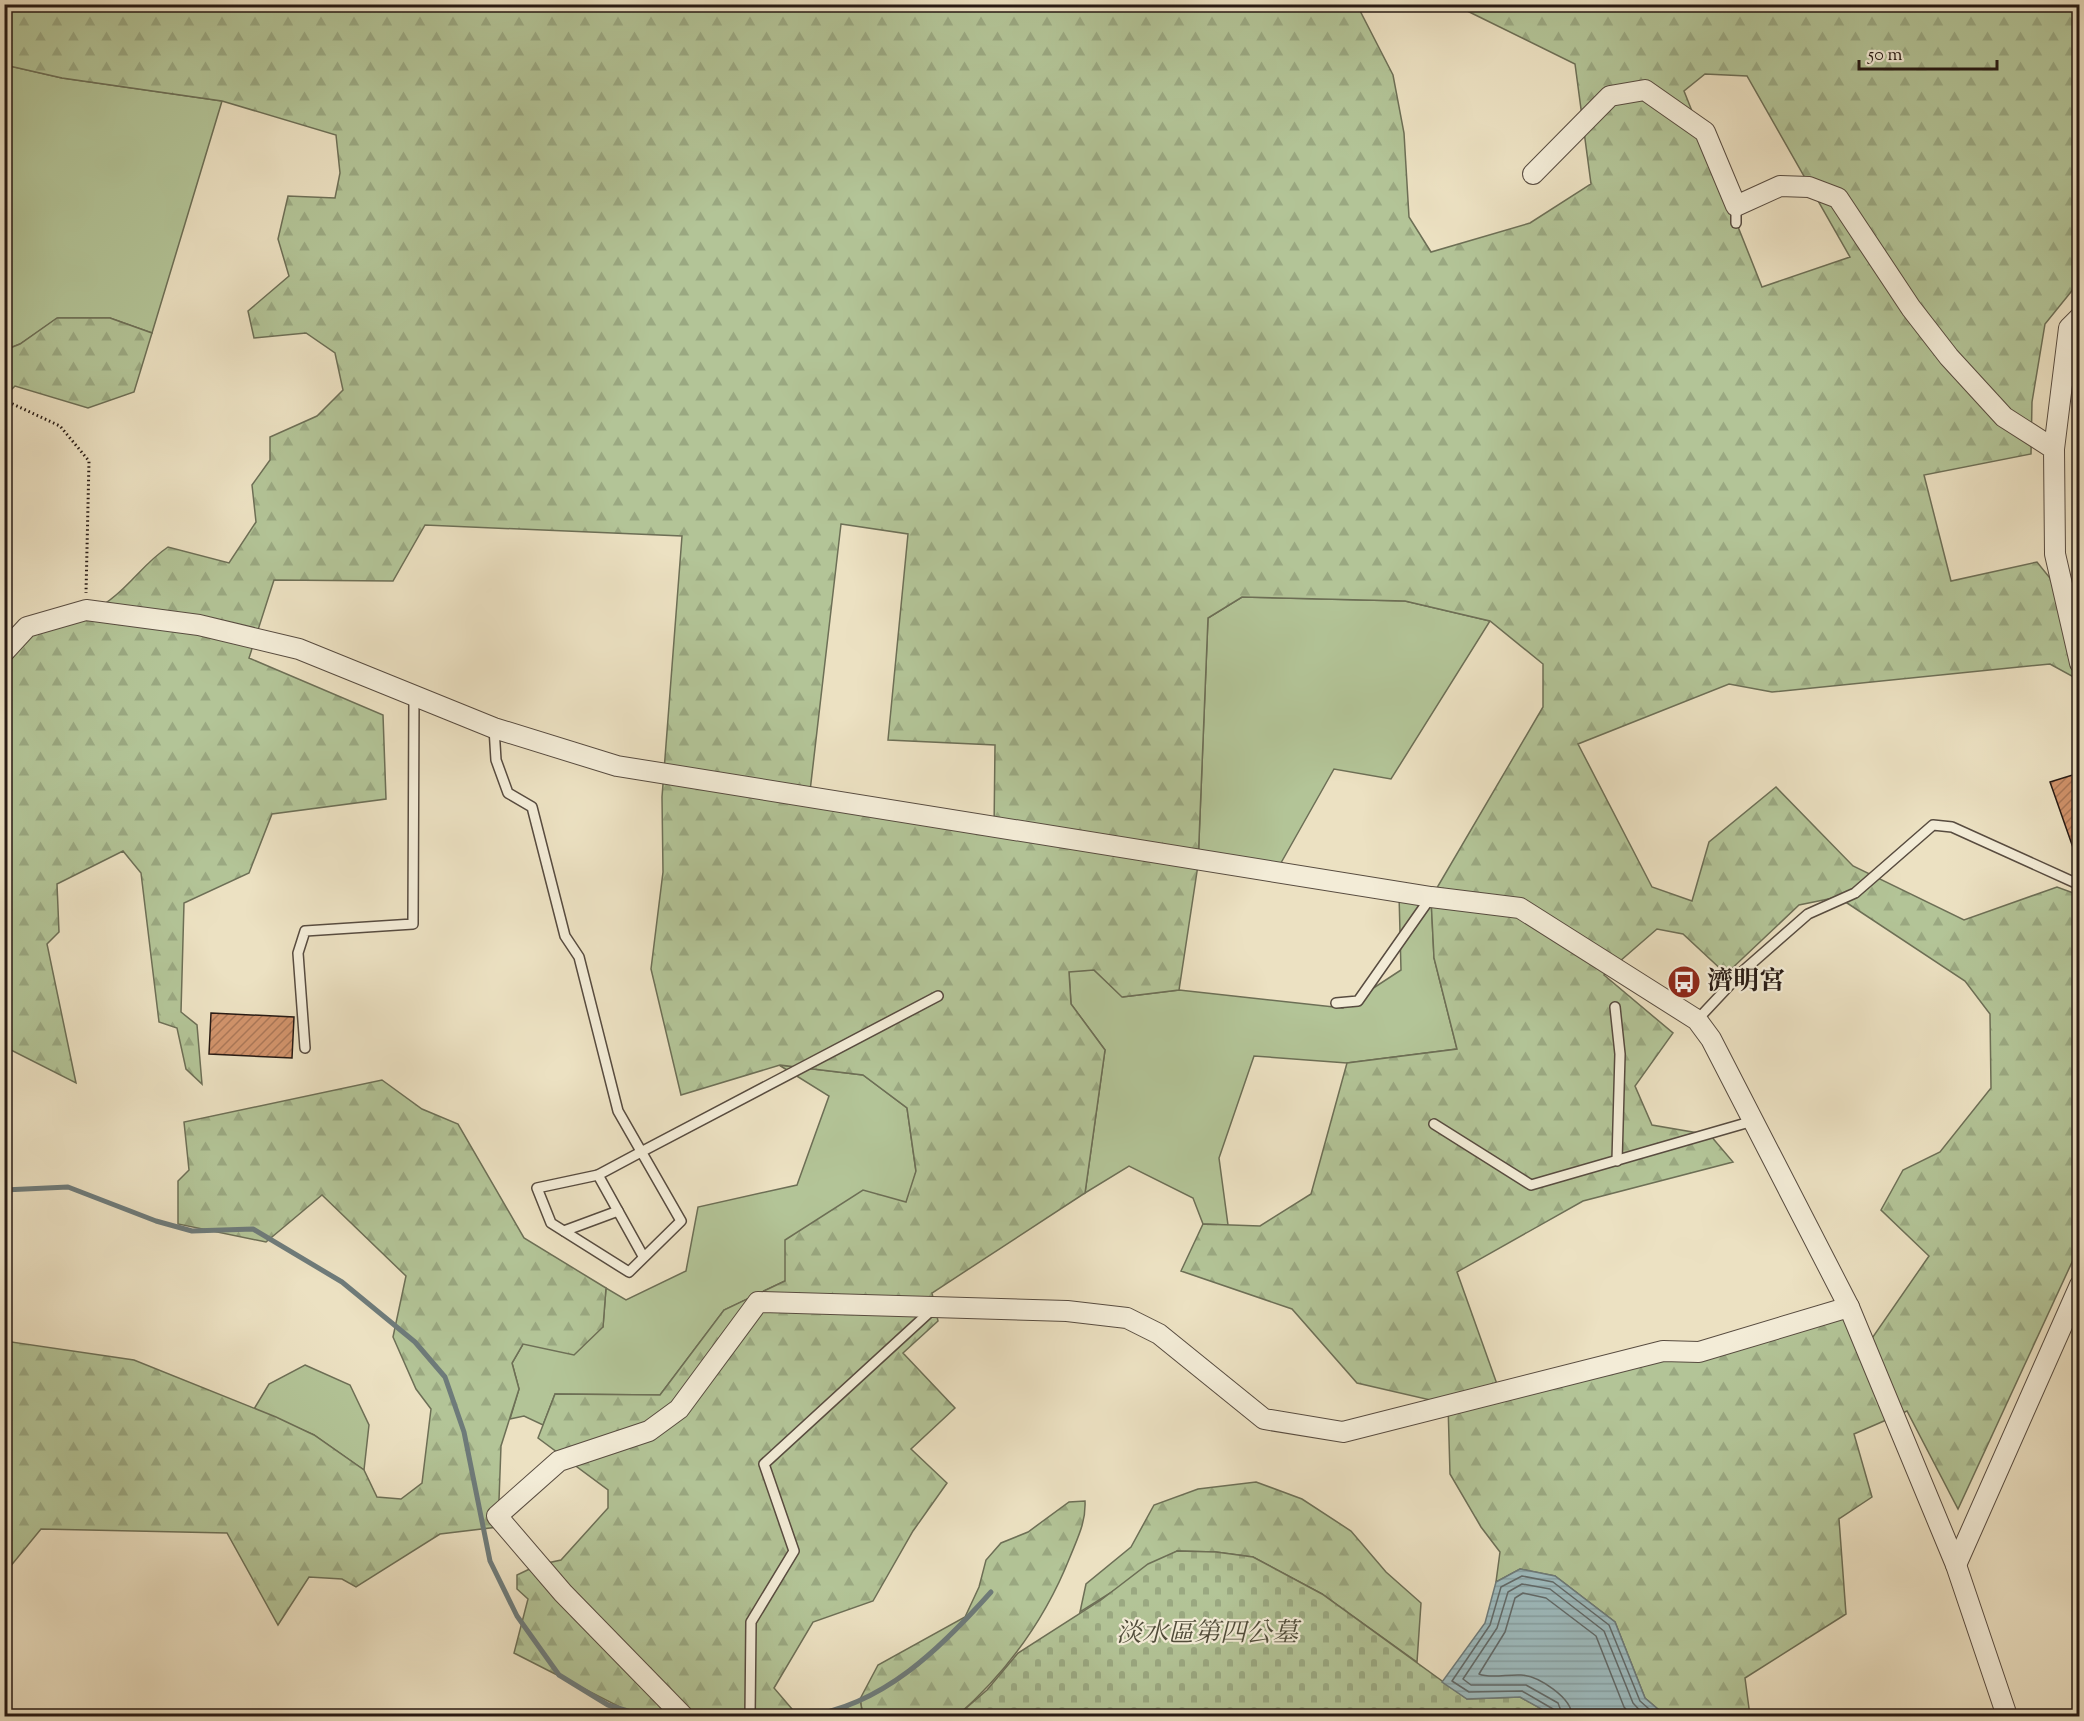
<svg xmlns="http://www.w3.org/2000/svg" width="2084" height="1721" viewBox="0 0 2084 1721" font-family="'Sorts Mill Goudy','Noto Serif TC',serif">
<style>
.grass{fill:#b3c497;stroke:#6d6f56;stroke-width:1.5}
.forest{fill:url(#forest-firs);stroke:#6d6f56;stroke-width:1.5;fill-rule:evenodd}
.cemetery{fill:url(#cemetery-stones);stroke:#6d6f56;stroke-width:1.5}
.water{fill:url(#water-rules);stroke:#6e7b7a;stroke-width:1.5}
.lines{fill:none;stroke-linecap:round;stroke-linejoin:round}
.shore{stroke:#626a69;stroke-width:1.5}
.stream{stroke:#6e7b7a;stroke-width:5}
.building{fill:url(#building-hatch);stroke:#271a14;stroke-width:1.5}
.lane-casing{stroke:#584c40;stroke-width:12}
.street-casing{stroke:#584c40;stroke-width:22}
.path{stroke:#271a14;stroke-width:3;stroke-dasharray:1.5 3;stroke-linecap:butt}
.lane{stroke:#f3ecd7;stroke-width:9}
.street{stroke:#f3ecd7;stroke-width:20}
.labels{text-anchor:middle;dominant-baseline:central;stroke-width:4.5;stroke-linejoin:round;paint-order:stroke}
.poi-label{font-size:26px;font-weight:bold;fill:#271a14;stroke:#f3ecd7;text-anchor:start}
.park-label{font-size:26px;font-style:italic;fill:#514d3b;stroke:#f3ecd7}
</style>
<defs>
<pattern id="forest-firs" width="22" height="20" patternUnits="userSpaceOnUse" patternTransform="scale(1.5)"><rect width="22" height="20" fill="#b3c497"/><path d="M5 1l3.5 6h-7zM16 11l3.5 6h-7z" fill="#9aa881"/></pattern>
<pattern id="cemetery-stones" width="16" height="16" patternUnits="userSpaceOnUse" patternTransform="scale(1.5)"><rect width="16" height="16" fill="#b3c497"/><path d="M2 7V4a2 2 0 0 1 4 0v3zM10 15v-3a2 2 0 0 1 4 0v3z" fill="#9aa881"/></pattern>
<pattern id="water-rules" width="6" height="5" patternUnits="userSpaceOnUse" patternTransform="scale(1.5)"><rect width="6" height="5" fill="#9ebbbe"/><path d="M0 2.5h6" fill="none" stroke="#88a0a2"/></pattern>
<pattern id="building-hatch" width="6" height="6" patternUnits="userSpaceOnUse" patternTransform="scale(1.5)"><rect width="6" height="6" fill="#d1936b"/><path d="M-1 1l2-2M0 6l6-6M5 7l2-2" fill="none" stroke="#aa7757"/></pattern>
</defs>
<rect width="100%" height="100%" fill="#ece1c2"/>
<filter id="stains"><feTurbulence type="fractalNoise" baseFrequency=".00333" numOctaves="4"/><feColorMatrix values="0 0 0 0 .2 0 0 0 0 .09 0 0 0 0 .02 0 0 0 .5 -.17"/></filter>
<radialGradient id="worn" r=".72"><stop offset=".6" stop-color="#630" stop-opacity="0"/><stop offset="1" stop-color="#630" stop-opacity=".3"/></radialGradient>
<g class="grass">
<path d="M5,65L62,78L222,101L152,333L110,318H58L20,344L5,350Z"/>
<path d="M1242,597L1405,601L1490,621L1391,779L1334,769L1273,877L1198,865L1208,618Z"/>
<path d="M1399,894L1431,898L1434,958L1457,1049L1347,1063L1254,1056L1219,1158L1228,1225L1203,1224L1193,1198L1129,1166L1085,1193L1105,1050L1071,1004L1069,971L1094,970L1123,997L1179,990L1343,1008L1401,970Z"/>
<path d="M779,1065L863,1075L907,1108L916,1172L907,1203L785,1281L724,1310L660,1395L555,1394L543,1425L524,1416L510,1419L519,1389L512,1363L523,1344L603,1327L606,1288L626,1300L686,1271L698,1207L797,1185L829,1096Z"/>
<path d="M305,1365L350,1385L369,1425L364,1470L314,1435L254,1409L269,1384Z"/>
</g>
<g class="forest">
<path d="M5,4L1357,5L1393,75L1404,133L1409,217L1431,252L1530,223L1591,184L1575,64L1455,5H2079V282L2045,324L2032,402L2031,454L1924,475L1951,581L2037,562L2079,614V680L2050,664L1772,692L1729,684L1578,744L1652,887L1692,901L1709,842L1776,787L1853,866L1964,920L2057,887L2079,895V1247L1958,1509L1907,1411L1854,1434L1872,1497L1839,1519L1846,1614L1745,1678L1750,1716H1666L1645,1698L1615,1622L1555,1576L1520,1569L1496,1582L1500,1552L1481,1527L1450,1474L1448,1404L1357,1383L1292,1309L1181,1271L1203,1224L1260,1226L1311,1194L1347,1063L1457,1049L1434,958L1431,898L1543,707V664L1490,621L1405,601L1242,597L1208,618L1198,865L1179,990L1122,997L1094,970L1069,972L1071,1004L1105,1050L1085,1193L932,1293L938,1321L903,1353L955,1408L911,1449L947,1483L913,1531L873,1601L813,1622L774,1688L798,1716H619L622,1708L514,1653L528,1599L517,1589V1575L538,1565L561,1560L608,1508V1490L538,1438L555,1394L660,1395L724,1310L785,1281V1240L863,1190L906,1202L916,1171L907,1108L863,1075L780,1065L681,1095L651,969L663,872L662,797L682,536L425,525L393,581L274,580L249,658L383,715L386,799L272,814L249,873L184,903L181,1012L197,1025L202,1084L186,1069L177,1028L159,1022L141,873L123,851L57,884L59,932L47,944L76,1083L5,1047V655L20,632C52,623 91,618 116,595C135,579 147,561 168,547L229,563L256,522L252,485L270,460V437L317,416L343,390L335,353L306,333L254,338L248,311L289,276L278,239L288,196L335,198L340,173L336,135L222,101L62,78L5,65ZM1705,74L1747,76L1850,257L1762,287L1684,91ZM841,524L908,534L888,740L995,745L994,831L809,800ZM1838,897L1965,981L1990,1014L1991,1088L1940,1152L1903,1170L1881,1210L1929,1256L1866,1347L1842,1313L1498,1387L1457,1272L1583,1201L1733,1162L1710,1135L1652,1125L1635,1086L1673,1033L1604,975L1657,929L1683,934L1726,974L1799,905Z"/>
<path d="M57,318H110L152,333L134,392L88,408L15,386L5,396V350L20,344Z"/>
<path d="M382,1080L422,1109L458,1124L524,1238L606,1288L603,1327L574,1355L523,1344L512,1363L519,1389L501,1446L498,1527L440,1534L356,1587L342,1579L309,1577L278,1625L227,1533L41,1529L5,1573V1341L134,1360L276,1417L314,1435L364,1470L377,1497L401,1499L422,1483L431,1409L416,1389L393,1337L406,1276L322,1195L266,1242L178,1224V1181L189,1170L184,1122Z"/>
<path d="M1256,1482L1302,1499L1351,1531L1386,1572L1421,1603L1417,1662L1322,1594L1253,1557L1216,1552L1177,1551L1080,1612L1086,1584L1131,1547L1154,1505L1198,1489Z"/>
<path d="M1085,1501C1086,1522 1078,1537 1070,1557C1045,1620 1007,1672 957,1716H863L860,1699L878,1665L965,1617L979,1587L986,1560L1001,1543L1028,1532L1069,1502Z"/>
</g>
<g class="cemetery">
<path d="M1177,1551L1216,1552L1253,1557L1322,1594L1467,1699L1520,1697L1554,1716H957L987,1690L1018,1653L1101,1600L1148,1564Z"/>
<path d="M860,1699L863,1716H827L840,1712Z"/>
</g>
<path class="water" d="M1520,1569L1555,1576L1615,1622L1645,1698L1666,1716H1554L1520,1697L1467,1699L1442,1682L1485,1623L1496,1582Z"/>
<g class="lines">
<g class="shore">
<path d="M1556,1716L1553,1709L1522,1691L1469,1692L1452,1681L1490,1625L1501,1587L1522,1576L1553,1582L1609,1625L1640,1701L1657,1716"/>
<path d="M1563,1716L1558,1703L1526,1685H1471L1463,1679L1497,1628L1508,1592L1522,1584L1550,1589L1604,1631L1633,1703L1645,1716"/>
<path d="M1572,1716C1572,1698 1539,1676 1521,1675C1508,1674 1490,1679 1479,1674L1505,1632L1515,1598L1523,1593L1546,1598L1596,1636L1624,1707L1632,1716"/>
</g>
<g class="stream">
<path d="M4,1190L68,1187L156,1221L192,1231L253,1229L342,1282L415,1342L445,1377L464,1432L490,1561L517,1616L559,1675L608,1705L644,1716"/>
<path d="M805,1716C882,1707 942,1647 991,1592"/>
</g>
</g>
<g class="building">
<path d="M2079,773V858L2077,859L2050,782Z"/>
<path d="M211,1013L294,1017L292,1058L209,1054Z"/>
</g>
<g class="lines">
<g class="lane-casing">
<g id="lane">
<path d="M1736,223V206"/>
<path d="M494,728L496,760L508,793L532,807L565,936L579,957L618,1111L681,1221L629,1272L551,1223L537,1188L598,1175L641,1152L938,996"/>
<path d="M1336,1003L1358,1001L1431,897"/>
<path d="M1615,1007L1620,1054L1617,1161"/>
<path d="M1697,1020L1743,971L1808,914L1855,893L1933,825L1952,827L2080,885"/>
<path d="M305,1048L298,953L305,931L413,924L414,696"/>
<path d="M1434,1124L1531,1185L1753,1121"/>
<path d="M598,1175L643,1256"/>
<path d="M564,1231L618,1211"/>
<path d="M750,1716L751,1622L794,1551L764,1464L933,1309"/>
</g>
</g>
<g class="street-casing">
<g id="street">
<path d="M1533,174L1610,96L1645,90L1705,132L1736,206L1780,186L1809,187L1838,198L1911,308L1949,357L2004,417L2054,449L2055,554L2080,663"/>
<path d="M2054,449L2069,328L2080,317"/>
<path d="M4,652L27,627L86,610L199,625L299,649L494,728L617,766L1431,897L1520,908L1697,1020L1711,1039L1849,1307L1956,1565L2007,1716"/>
<path d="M1956,1565L2080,1285"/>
<path d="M683,1716L563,1593L497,1516L559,1461L649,1431L679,1409L758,1302L1067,1311L1127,1318L1159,1334L1264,1419L1343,1432L1663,1351L1699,1352L1849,1307"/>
</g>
</g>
<path class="path" d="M4,400L60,426L89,461L86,593"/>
<use href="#lane" class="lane"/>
<use href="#street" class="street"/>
</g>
<defs>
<g id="bus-disc" transform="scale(1.725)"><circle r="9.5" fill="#8f2418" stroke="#f3ecd7"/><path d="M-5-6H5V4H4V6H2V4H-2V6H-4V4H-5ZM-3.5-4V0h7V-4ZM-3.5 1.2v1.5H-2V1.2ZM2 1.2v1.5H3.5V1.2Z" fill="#fff"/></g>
</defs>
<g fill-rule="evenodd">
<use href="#bus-disc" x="1684" y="982"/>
</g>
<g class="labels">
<g class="poi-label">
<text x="1707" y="982">濟明宮</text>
</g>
<g class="park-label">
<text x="1207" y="1634">淡水區第四公墓</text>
</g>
</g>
<rect width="2084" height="1721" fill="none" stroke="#ece1c2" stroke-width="24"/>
<rect x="6" y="6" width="2072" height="1709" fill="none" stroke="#271a14" stroke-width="3"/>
<rect x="12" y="12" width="2060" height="1697" fill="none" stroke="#271a14" stroke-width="1.5"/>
<path d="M1859 60v9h138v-9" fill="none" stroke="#271a14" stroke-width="3"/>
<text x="1868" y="60" font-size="18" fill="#271a14" stroke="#f3ecd7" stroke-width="4.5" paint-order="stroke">50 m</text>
<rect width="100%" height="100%" filter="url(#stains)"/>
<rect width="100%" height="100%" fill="url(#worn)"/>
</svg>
